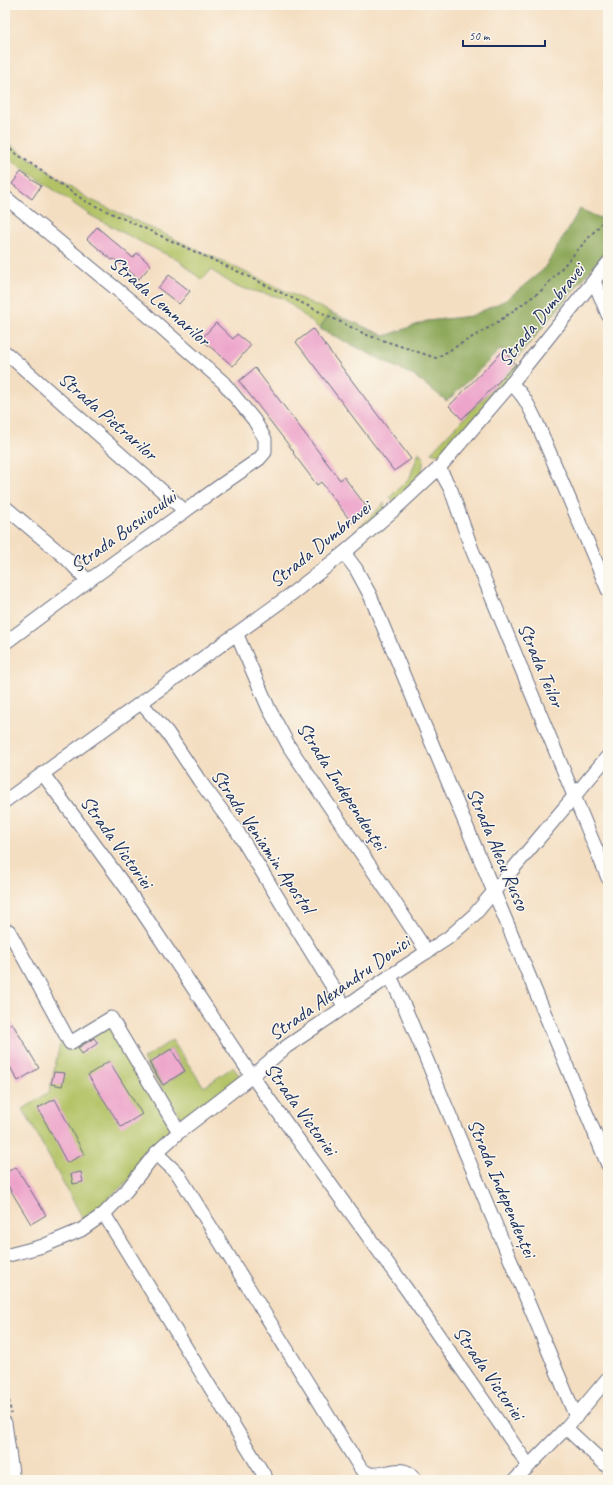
<svg xmlns="http://www.w3.org/2000/svg" width="613" height="1485" viewBox="0 0 613 1485" font-family="Caveat,sans-serif">
<style>
.green{fill:#b2c265;stroke:#667862;fill-rule:evenodd}
.forest{fill:#8da85a;stroke:#546c5c}
.building{fill:#eda4cb}
.lines{fill:none;stroke-linecap:round;stroke-linejoin:round}
.street-casing{stroke:#676c81;stroke-width:15}
.path{stroke:#676c81;stroke-width:2;stroke-dasharray:3 3;stroke-linecap:butt}
.street{stroke:#fff;stroke-width:13}
.labels{text-anchor:middle;dominant-baseline:central;stroke-width:3;stroke-linejoin:round;paint-order:stroke}
.street-label{font-size:20px;fill:#1b2f5e;stroke:#fbf7ec}
</style>
<rect width="100%" height="100%" fill="#fbf7ec"/>
<filter id="ink" filterUnits="userSpaceOnUse"><feTurbulence type="fractalNoise" baseFrequency=".025" numOctaves="2"/><feDisplacementMap in="SourceGraphic" scale="8" xChannelSelector="R" yChannelSelector="G"/><feConvolveMatrix kernelMatrix="1 2 1 2 8 2 1 2 1" color-interpolation-filters="sRGB"/></filter>
<filter id="wash" filterUnits="userSpaceOnUse"><feTurbulence type="fractalNoise" baseFrequency=".012" numOctaves="4" result="noise"/><feDisplacementMap in="SourceGraphic" scale="16" xChannelSelector="R" yChannelSelector="G"/><feGaussianBlur stdDeviation="0.9" result="paint"/><feColorMatrix in="noise" values="0 0 0 0 0 0 0 0 0 0 0 0 0 0 0 0 0 1.4 0 .05"/><feComposite in="paint" operator="in"/></filter>
<g filter="url(#wash)">
<rect width="100%" height="100%" fill="#f4dec1"/>
<g class="green">
<path d="M5,141L87,198L330,312L320,329L283,298L237,287L211,270L202,280L178,260L141,242L90,215L5,156Z"/>
<path d="M516,364L520,367L449,448L439,454L431,452Z"/>
<path d="M419,452L424,459L421,477L394,502L390,497L410,477Z"/>
<path d="M384,503L385,510L349,542L347,540Z"/>
<path d="M109,1023L171,1127L130,1179L80,1223L82,1217L23,1109L49,1093L61,1039L67,1051Z"/>
<path d="M172,1040L204,1087L233,1067L242,1079L185,1123L143,1059ZM171,1049L185,1071L163,1085L149,1064Z"/>
</g>
<path class="forest" d="M580,209L600,218L608,209V249L514,362L501,349L447,401L414,376L320,329L330,312L385,336L427,321L471,316L506,300L543,270Z"/>
<g id="blocks">
<g class="building">
<path d="M21,172L41,186L32,199L12,184Z"/>
<path d="M97,227L133,258L137,253L151,265L139,279L114,259L112,260L87,239Z"/>
<path d="M169,275L190,291L179,304L158,288Z"/>
<path d="M216,323L233,339L237,334L251,345L233,366L201,339Z"/>
<path d="M313,329L411,459L394,471L296,342Z"/>
<path d="M503,351L516,364L462,419L449,406Z"/>
<path d="M255,368L340,480L344,477L369,510L352,523L321,482L317,485L293,453L294,452L239,381Z"/>
<path d="M12,1023L39,1068L18,1081L5,1058V1027Z"/>
<path d="M94,1038L98,1043L82,1054L78,1048Z"/>
<path d="M171,1049L185,1071L163,1085L149,1063Z"/>
<path d="M109,1061L142,1114L121,1127L88,1075Z"/>
<path d="M54,1072L65,1073L62,1086L51,1084Z"/>
<path d="M55,1099L84,1154L67,1163L38,1108Z"/>
<path d="M16,1167L46,1215L31,1224L5,1181V1173Z"/>
<path d="M81,1172L83,1182L73,1184L71,1174Z"/>
</g>
</g>
</g>
<g filter="url(#ink)">
<use href="#blocks" fill-opacity="0" stroke="#676c81" stroke-width="1"/>
<g class="lines">
<g class="street-casing">
<g id="street">
<path d="M5,197L137,306L223,382L254,420L265,439V452L259,459L217,488L88,581L5,643"/>
<path d="M594,281L608,315"/>
<path d="M5,352L185,511"/>
<path d="M511,384C524,394 530,409 537,423L608,590"/>
<path d="M439,468L451,490L471,547L608,878"/>
<path d="M5,507L66,558L88,581"/>
<path d="M344,553L356,569L370,595L608,1165"/>
<path d="M237,635L269,709L290,748L393,900L427,952"/>
<path d="M141,703L167,732L199,780L237,831L345,1007"/>
<path d="M43,774L127,889L252,1076L407,1290L529,1466"/>
<path d="M5,801L290,595L344,553L396,508L439,468L511,384L608,263"/>
<path d="M9,931L70,1043L111,1018L179,1132"/>
<path d="M390,976L405,1008L576,1417"/>
<path d="M156,1153L178,1174L361,1469C364,1471 367,1473 370,1474C385,1477 404,1461 415,1480"/>
<path d="M104,1214L267,1480"/>
<path d="M5,1256L43,1246L81,1230L104,1214L126,1191L156,1153L179,1132L252,1076L286,1047L390,976L448,938L475,914L608,756"/>
<path d="M5,1423L13,1480"/>
<path d="M566,1428L608,1467"/>
<path d="M515,1480L566,1428L608,1378"/>
</g>
</g>
<g class="path">
<path d="M5,146L85,201L239,272L367,335L436,358L495,324L542,290L608,216"/>
<path d="M5,1074L10,1083"/>
<path d="M5,1371L11,1414"/>
</g>
<use href="#street" class="street"/>
</g>
</g>
<g class="labels">
<g class="street-label">
<text transform="translate(160 301) rotate(41)">Strada Lemnarilor</text>
<text transform="translate(541 315) rotate(-51)">Strada Dumbravei</text>
<text transform="translate(108 416) rotate(41)">Strada Pietrarilor</text>
<text transform="translate(123 531) rotate(-36)">Strada Busuiocului</text>
<text transform="translate(320 544) rotate(-39)">Strada Dumbravei</text>
<text transform="translate(541 665) rotate(67)">Strada Teilor</text>
<text transform="translate(342 786) rotate(57)">Strada Independenţei</text>
<text transform="translate(263 841) rotate(56)">Strada Veniamin Apostol</text>
<text transform="translate(117 842) rotate(54)">Strada Victoriei</text>
<text transform="translate(498 849) rotate(67)">Strada Alecu Russo</text>
<text transform="translate(339 988) rotate(-35)">Strada Alexandru Donici</text>
<text transform="translate(301 1109) rotate(54)">Strada Victoriei</text>
<text transform="translate(502 1188) rotate(67)">Strada Independenței</text>
<text transform="translate(489 1373) rotate(55)">Strada Victoriei</text>
</g>
</g>
<rect width="613" height="1485" fill="none" stroke="#fbf7ec" stroke-width="20"/>
<path d="M463 40v6h82v-6" fill="none" stroke="#1b2f5e" stroke-width="2"/>
<text x="469" y="40" font-size="12" fill="#1b2f5e" stroke="#fbf7ec" stroke-width="3" paint-order="stroke">50 m</text>
</svg>
